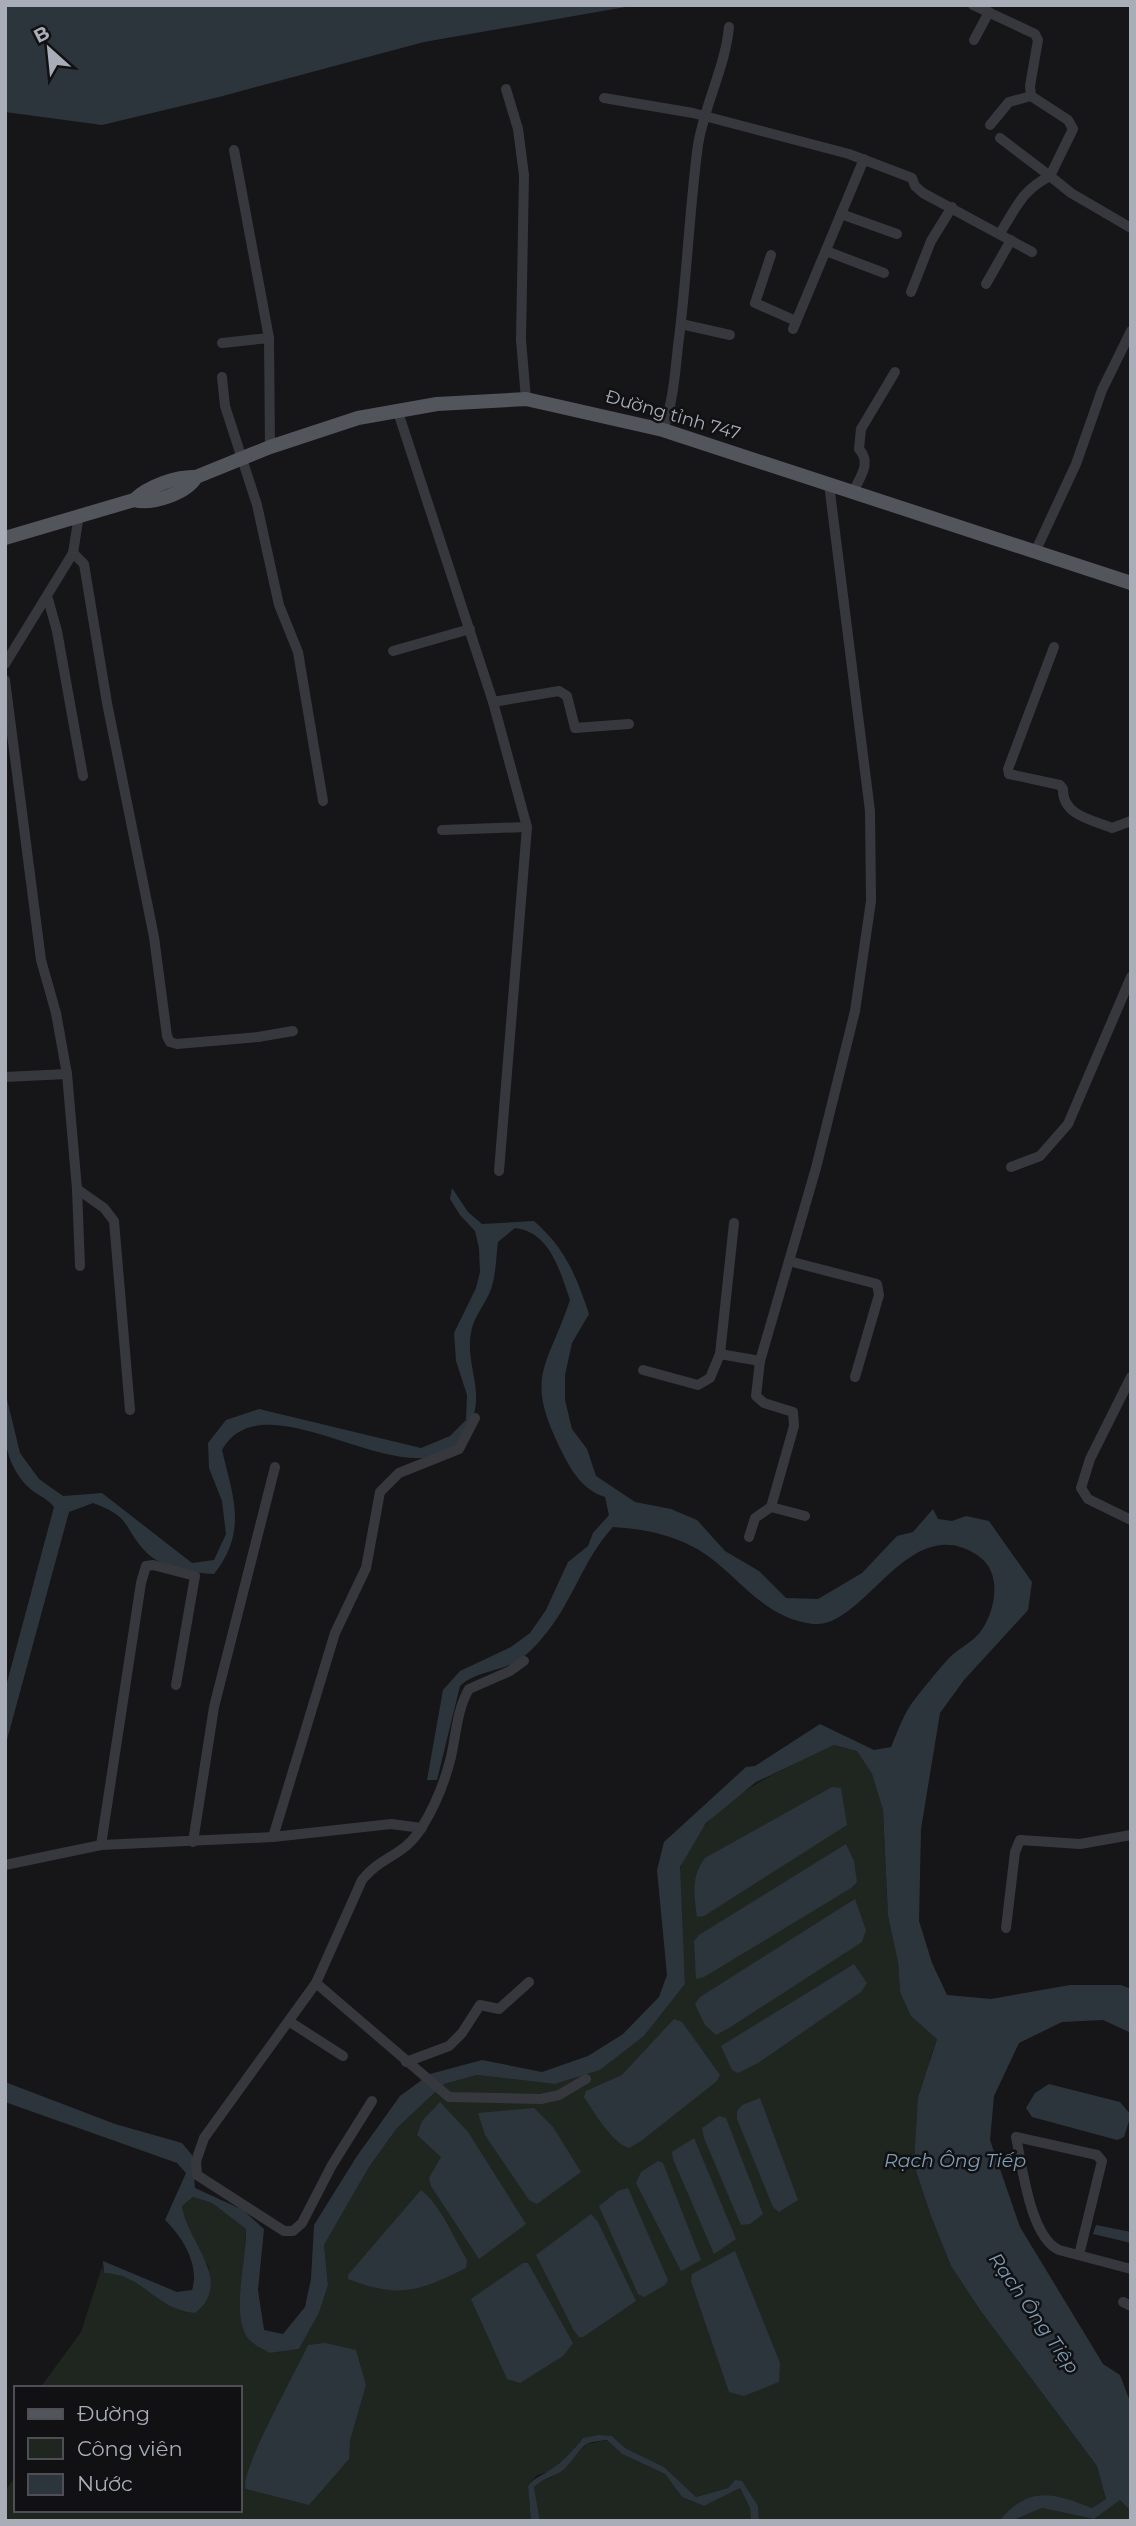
<svg xmlns="http://www.w3.org/2000/svg" width="1136" height="2526" viewBox="0 0 1136 2526" font-family="Montserrat,sans-serif">
<style>
.green{fill:#1e261f}
.water{fill:#2c353c}
.lines{fill:none;stroke-linecap:round;stroke-linejoin:round}
.minor{stroke:#37383d;stroke-width:10}
.major{stroke:#53555c;stroke-width:14}
.labels{text-anchor:middle;dominant-baseline:central;stroke-width:5;stroke-linejoin:round;paint-order:stroke}
.street-label{font-size:18px;fill:#a8adb8;stroke:#111113}
.water-label{font-size:19px;font-style:italic;fill:#7f9bb3;stroke:#111113}
</style>
<rect width="100%" height="100%" fill="#161618"/>
<g class="green">
<path d="M834,1745L857,1751L872,1774L883,1810L888,1916L898,1962L900,1992L937,2039L930,2059L914,2165L931,2216L951,2266L980,2310L1097,2466L1106,2499L1092,2508C1056,2494 1027,2489 999,2521H759L758,2506L735,2480L728,2488L696,2497L664,2467L625,2448L612,2436L583,2438L573,2451L548,2472L537,2475L528,2486L531,2521H5V2490L16,2477V2510H240V2388H40L81,2332L102,2267L104,2273C146,2274 152,2308 195,2312L209,2268L184,2223L182,2206L193,2197L212,2203L246,2229L244,2279L270,2353L299,2349L319,2313L328,2285L324,2245L369,2167L397,2128L444,2084L477,2075L555,2084L600,2070L644,2036L685,1984C685,1965 677,1876 681,1865C705,1801 777,1772 834,1745Z"/>
<path d="M607,2440L622,2454L665,2474L682,2497L704,2506L740,2488L750,2508L751,2521H540L534,2487L540,2480L551,2478L587,2444Z"/>
<path d="M1120,2499L1131,2511V2521H1011L1042,2508L1094,2519Z"/>
</g>
<g class="water">
<path d="M5,5H637L424,42L219,97L102,125L5,112Z"/>
<path d="M452,1188L468,1212L482,1224L534,1221C565,1248 576,1275 589,1314L572,1343L565,1375V1400L572,1429L587,1449L596,1476L635,1502L671,1509L697,1520L725,1551L759,1571L786,1598L818,1599L862,1573L897,1536L913,1532L933,1509L938,1519L952,1521L966,1516L989,1521L1032,1582L1028,1610L964,1680L940,1713L921,1829L919,1921L932,1963L947,1995L991,1999L1070,1985H1121L1131,1989V2033L1103,2020L1062,2022L1019,2043L994,2096L990,2140L1020,2227L1103,2364L1120,2375L1131,2404V2511L1120,2500L1094,2519L1042,2508L1011,2521H999C1030,2485 1053,2493 1092,2508L1106,2499L1097,2466L980,2310L951,2266L931,2216L914,2165L918,2098L937,2039L911,2016L900,1992L898,1962L888,1916L883,1810L872,1774L857,1751L834,1745L756,1782L706,1823L680,1867L685,1984L644,2036L600,2070L555,2084L477,2075L444,2084L397,2128L369,2167L324,2245L328,2285L319,2313L299,2349L270,2353C263,2349 252,2344 247,2337C231,2312 247,2259 246,2229L212,2203L193,2197L182,2206C187,2243 235,2281 195,2313C152,2308 146,2275 104,2273L103,2261L177,2292L192,2290C200,2266 183,2237 165,2220L186,2173L177,2163L5,2102V2082L115,2124L182,2143L192,2155L195,2188L243,2210L264,2229L258,2290L264,2330L283,2334L305,2307L311,2279L314,2225L357,2156L400,2096L430,2074L482,2060L542,2072L588,2056L623,2034L659,1997L667,1975L657,1870L664,1842L746,1767L755,1766L820,1724L874,1750L891,1747C898,1731 904,1712 915,1699C926,1685 937,1671 949,1658C959,1648 973,1642 981,1631C996,1610 1003,1571 977,1555C908,1510 865,1629 813,1624C762,1618 739,1575 699,1550C671,1534 644,1529 613,1527C583,1559 572,1604 543,1637C536,1646 524,1658 514,1663C496,1672 475,1672 460,1686L437,1780H427L443,1690L460,1671L511,1647L530,1633L546,1610L568,1562L588,1546L593,1533L609,1515L605,1497C583,1490 572,1472 562,1452C524,1376 546,1371 570,1300C560,1271 550,1232 515,1228L498,1242C496,1257 496,1275 491,1289C486,1304 473,1317 471,1333C465,1365 485,1389 471,1423C430,1524 269,1367 222,1450C233,1497 248,1531 214,1574C194,1573 162,1568 147,1553C122,1528 134,1518 93,1503L69,1512L5,1747V1690L54,1507C46,1497 36,1495 27,1486C0,1457 5,1429 5,1391L20,1453L39,1479L63,1496L102,1493L192,1563L214,1560L226,1534L222,1501L209,1468L208,1443L226,1420L259,1409L421,1448L450,1436L466,1420L467,1395L456,1361L454,1333L476,1288L480,1272L479,1248L475,1231L460,1215L450,1199Z"/>
<path d="M832,1787L841,1788L847,1825L704,1916L697,1917C694,1894 691,1877 705,1858Z"/>
<path d="M846,1844L854,1861L857,1882L851,1888L704,1977L696,1979L694,1941L699,1935Z"/>
<path d="M855,1899L866,1930L862,1942L729,2028L716,2035L705,2025L695,2004L700,1997Z"/>
<path d="M854,1964L867,1983L861,1992L758,2063L738,2073L732,2070L721,2046Z"/>
<path d="M674,2019L682,2022L720,2075L717,2081L641,2141L629,2148C612,2143 594,2112 584,2097L586,2091L622,2075Z"/>
<path d="M1049,2084L1120,2102L1131,2115L1124,2137L1117,2140L1032,2117L1026,2108L1035,2093Z"/>
<path d="M760,2098L798,2200L779,2212L773,2207L737,2119V2111L742,2105Z"/>
<path d="M440,2102L468,2132L526,2224L479,2259L431,2186L429,2178L441,2157L417,2135L422,2121Z"/>
<path d="M534,2108L553,2127L581,2172L537,2204L529,2200L485,2135L478,2113Z"/>
<path d="M719,2116L726,2118L763,2214L750,2224L741,2225L704,2138L702,2128Z"/>
<path d="M694,2138L736,2239L714,2254L673,2159L672,2152Z"/>
<path d="M658,2161L663,2163L701,2260L681,2271L636,2183L641,2172Z"/>
<path d="M628,2188L668,2280L665,2285L644,2297L638,2294L599,2206L618,2191Z"/>
<path d="M421,2190C442,2207 453,2237 467,2260L466,2268C419,2291 400,2299 348,2279V2275Z"/>
<path d="M591,2214L598,2222L636,2301L583,2337H579L573,2329L536,2255Z"/>
<path d="M1096,2225L1131,2232V2243L1093,2234Z"/>
<path d="M735,2251L780,2363L779,2382L744,2396L729,2392L691,2281L692,2274Z"/>
<path d="M523,2263H528L573,2343L563,2356L520,2383L507,2379L471,2299Z"/>
<path d="M325,2343L356,2350L366,2385L350,2440L349,2459L309,2505L246,2489C237,2476 299,2366 308,2345Z"/>
<path d="M599,2435L612,2436L625,2448L664,2467L696,2497L728,2488L735,2480L742,2481L758,2506L759,2521H751L750,2508L740,2488L704,2506L682,2497L665,2474L622,2454L607,2440C600,2441 590,2441 585,2445C578,2451 573,2460 567,2466C558,2477 543,2477 534,2487L540,2521H531L528,2486C535,2477 542,2476 550,2470C563,2461 574,2450 583,2438Z"/>
</g>
<g class="lines">
<g class="minor">
<path d="M973,5L1035,34L1038,40L1030,86L1031,96L1068,120L1073,129L1050,176L1000,138"/>
<path d="M974,40L989,12"/>
<path d="M506,89L518,129L524,175L521,340L526,399"/>
<path d="M604,98L693,113L754,129L849,154L912,178L915,186L923,193L1032,252"/>
<path d="M990,125L1009,102L1031,96"/>
<path d="M234,150L269,338L270,447"/>
<path d="M841,214L897,234"/>
<path d="M1000,233C1017,207 1021,191 1050,176L1071,193L1131,228"/>
<path d="M826,251L884,273"/>
<path d="M771,255L755,303L796,321"/>
<path d="M986,284L1011,240"/>
<path d="M911,292L931,241L952,207"/>
<path d="M681,324L730,335"/>
<path d="M793,329L864,159"/>
<path d="M222,343L269,338"/>
<path d="M222,377L225,406L257,505L279,605L298,652L323,801"/>
<path d="M397,409L493,702L527,827L499,1171"/>
<path d="M663,430C673,403 675,374 678,346C687,279 689,212 698,145C705,103 725,68 729,27"/>
<path d="M853,492C860,477 872,463 859,449L861,429L895,372"/>
<path d="M1036,550L1076,464L1102,390L1131,331"/>
<path d="M73,553L84,564L107,703L154,937L167,1036L170,1042L177,1044L258,1037L293,1031"/>
<path d="M48,599L57,631L83,776"/>
<path d="M1054,647L1008,769L1009,774L1060,785L1063,789C1062,815 1092,820 1112,828L1131,821"/>
<path d="M393,651L470,629"/>
<path d="M5,664L73,553L79,515"/>
<path d="M5,680L41,960L56,1013L67,1074L77,1189L104,1208L114,1221L130,1410"/>
<path d="M493,702L559,691L567,696L575,728L629,724"/>
<path d="M442,830L527,827"/>
<path d="M5,1077L67,1074"/>
<path d="M1011,1167L1040,1156L1068,1124L1131,977"/>
<path d="M77,1189L80,1266"/>
<path d="M789,1261L877,1284L879,1295L855,1377"/>
<path d="M720,1354L734,1223"/>
<path d="M643,1370L698,1385L710,1378L720,1354L760,1361"/>
<path d="M1131,1377L1090,1459L1081,1488L1088,1499L1131,1520"/>
<path d="M805,1516L771,1507L794,1426L793,1412L764,1403L756,1396L760,1361L816,1168L855,1011L871,901L870,811L829,484"/>
<path d="M749,1537L755,1518L771,1507"/>
<path d="M273,1837L335,1633L366,1568L380,1492L399,1473L459,1449L475,1418"/>
<path d="M193,1842L214,1707L275,1467"/>
<path d="M101,1845L141,1583L146,1566L153,1565L195,1576L176,1685"/>
<path d="M5,1865L101,1845L273,1837L391,1824L422,1828"/>
<path d="M1006,1928L1015,1852L1020,1840L1080,1844L1131,1835"/>
<path d="M316,1983L449,2097L541,2099L559,2095L586,2079"/>
<path d="M290,2022L343,2056"/>
<path d="M406,2062L449,2046L462,2033L480,2005L499,2009L529,1982"/>
<path d="M372,2101L332,2165L302,2223L293,2231H284L197,2175L196,2161L204,2138L316,1983L362,1880C382,1855 404,1857 422,1827C435,1806 445,1781 451,1757C456,1735 457,1709 469,1689L510,1671L524,1661"/>
<path d="M1079,2255L1102,2161L1097,2155L1016,2137C1022,2165 1030,2237 1059,2250L1131,2269"/>
<path d="M1123,2302L1131,2306"/>
</g>
<g class="major">
<path d="M134,500C152,505 187,493 196,477"/>
<path d="M5,538L134,500C149,486 177,476 196,477L270,447L358,418L437,404L526,399L663,430L1131,583"/>
</g>
</g>
<g class="labels">
<g class="street-label">
<text transform="translate(673 415) rotate(16)">Đường tỉnh 747</text>
</g>
<g class="water-label">
<text x="955" y="2160">Rạch Ông Tiếp</text>
<text transform="translate(1034 2313) rotate(55)">Rạch Ông Tiệp</text>
</g>
</g>
<rect width="1136" height="2526" fill="none" stroke="#a8adb8" stroke-width="14"/>
<rect x="14" y="2386" width="228" height="126" fill="#111113" stroke="#4d4f55" stroke-width="2"/>
<rect x="28" y="2409" width="35" height="10" fill="#53555c" stroke="#4d4f55" stroke-width="2"/>
<text x="77" y="2421" font-size="21" fill="#a8adb8">Đường</text>
<rect x="28" y="2438" width="35" height="21" fill="#1e261f" stroke="#4d4f55" stroke-width="2"/>
<text x="77" y="2456" font-size="21" fill="#a8adb8">Công viên</text>
<rect x="28" y="2474" width="35" height="21" fill="#2c353c" stroke="#4d4f55" stroke-width="2"/>
<text x="77" y="2491" font-size="21" fill="#a8adb8">Nước</text>
<g transform="translate(49 49) rotate(333)" stroke="#111113" stroke-width="5" paint-order="stroke">
<path d="M0-5L12 26L0 18L-12 26Z" fill="#a8adb8"/>
<text y="-10" font-size="19" font-weight="bold" text-anchor="middle" fill="#a8adb8">B</text>
</g>
</svg>
